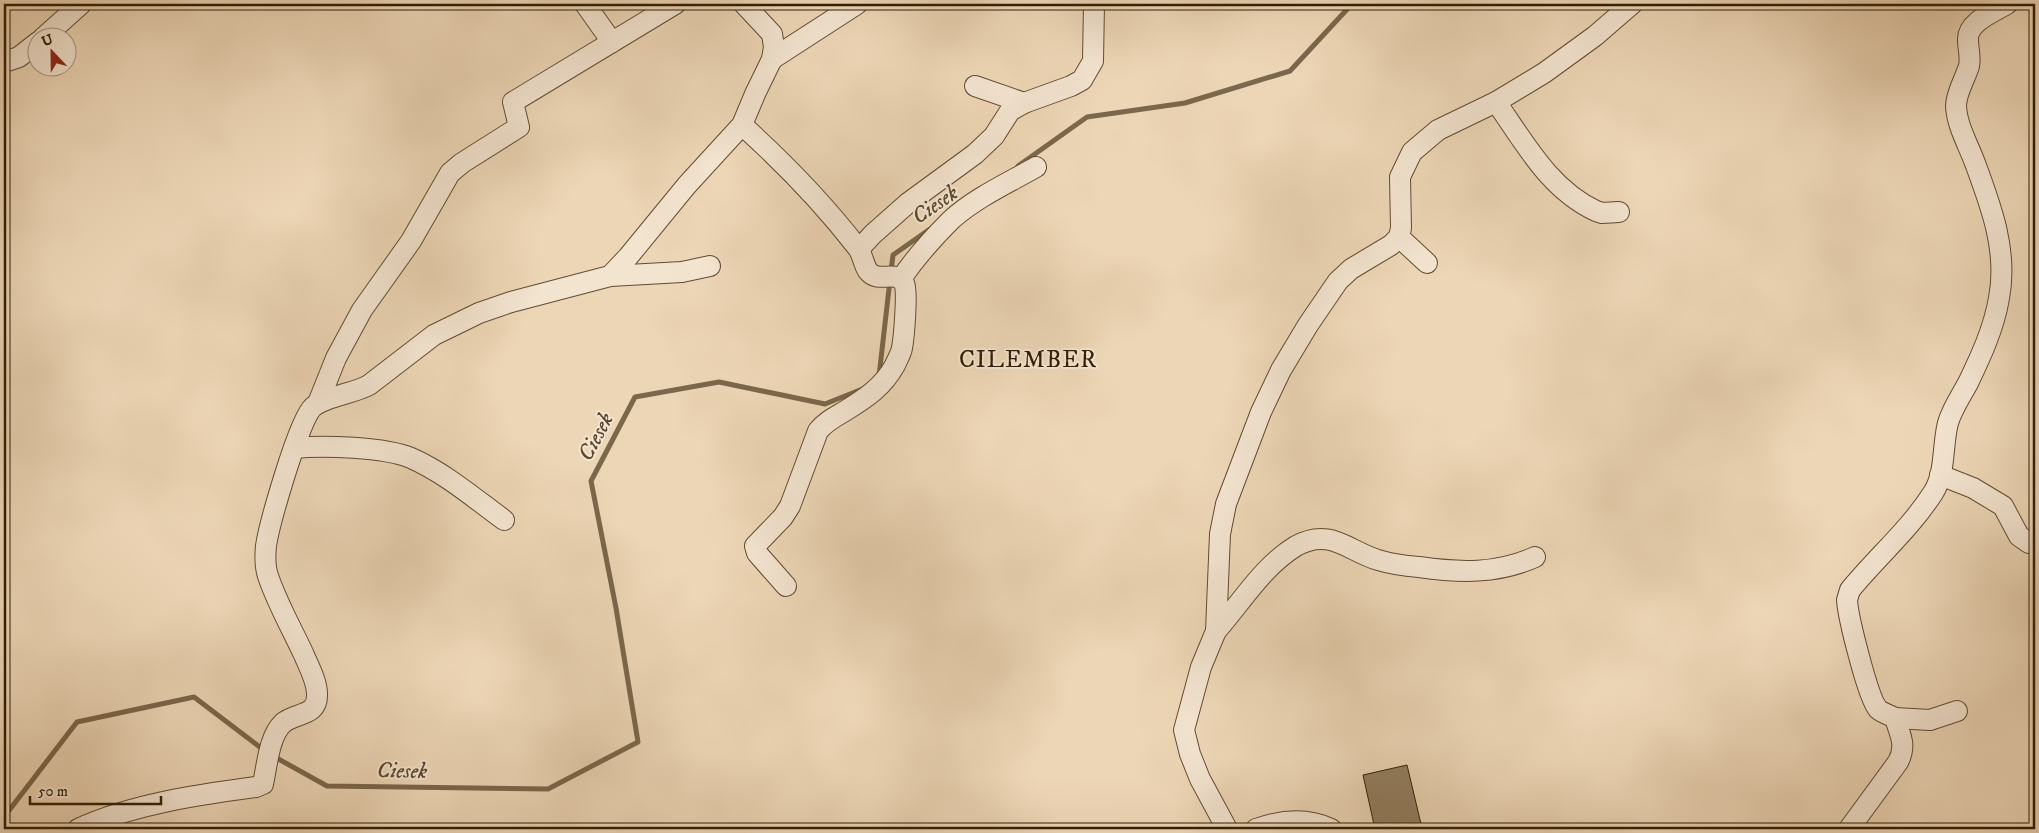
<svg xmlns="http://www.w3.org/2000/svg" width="2039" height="833" viewBox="0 0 2039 833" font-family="'IM FELL DW Pica',serif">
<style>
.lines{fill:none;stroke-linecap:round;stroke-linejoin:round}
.stream{stroke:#7b674b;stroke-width:5}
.building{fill:#937e61;stroke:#311e05}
.minor-casing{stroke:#604c31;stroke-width:22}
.minor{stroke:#f3e4d0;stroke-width:20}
.labels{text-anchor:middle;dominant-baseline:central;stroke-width:4;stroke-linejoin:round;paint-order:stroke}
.water-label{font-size:22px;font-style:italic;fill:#5c482e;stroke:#f3e4d0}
.quarter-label{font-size:24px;letter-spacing:1px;fill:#311e05;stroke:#f3e4d0}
</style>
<rect width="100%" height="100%" fill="#edd6b6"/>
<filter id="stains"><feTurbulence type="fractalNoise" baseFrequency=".004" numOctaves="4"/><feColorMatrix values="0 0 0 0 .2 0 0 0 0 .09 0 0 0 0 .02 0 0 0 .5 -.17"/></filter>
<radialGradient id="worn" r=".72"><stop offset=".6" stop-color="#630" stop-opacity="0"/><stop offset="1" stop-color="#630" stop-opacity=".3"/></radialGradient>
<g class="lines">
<g class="stream">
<path d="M1018,166L1087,117L1185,103L1290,71L1352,4"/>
<path d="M891,271L893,255L930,229"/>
<path d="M879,376L890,280"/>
<path d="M273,756L327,786L548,789L638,742L616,608L591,481L635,397L719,382L825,404L865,388"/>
<path d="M4,817L77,722L194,697L265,751"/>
</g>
</g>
<path class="building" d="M1407,765L1421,824L1396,829H1375L1363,775Z"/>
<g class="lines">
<g class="minor-casing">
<g id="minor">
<path d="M585,4L612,42"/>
<path d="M43,38L81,4"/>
<path d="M772,59L857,4"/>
<path d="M4,62L19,57L38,42"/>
<path d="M975,86L1024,103"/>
<path d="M1496,102C1525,143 1549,189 1596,211L1602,213L1619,212"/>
<path d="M742,125C783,162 823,203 857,247C863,254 863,264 868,271C878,284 896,269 904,283C908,291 904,337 902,348C901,354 897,360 895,365C883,387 866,398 845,411C835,417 825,422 818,431L790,506L783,517L755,546L757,553L786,586"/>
<path d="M1399,237L1427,263"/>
<path d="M859,249L873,234L908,203L975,154L994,136L1010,111L1024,103L1071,86L1082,80L1093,61L1094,4"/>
<path d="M610,276L682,272L710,266"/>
<path d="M901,279C915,258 933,238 951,220C975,198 1008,183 1036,167"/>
<path d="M318,403L336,358L362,310L411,241L450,173L462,163L519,127L513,102L675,4"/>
<path d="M294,448C323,445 385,447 411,458C445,473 474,498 504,520"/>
<path d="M1940,475L1973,488L2003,506L2019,536L2029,543L2035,544"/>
<path d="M1216,631C1241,603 1263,566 1296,546C1330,527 1348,551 1378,560C1391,564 1406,566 1419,567C1460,573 1497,574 1535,557"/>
<path d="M1895,718L1930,720L1957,711"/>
<path d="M78,829C133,804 197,795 256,787L263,784C267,766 269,736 283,723C296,712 318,717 317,694C317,681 309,667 304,655C292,629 277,603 268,576C265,567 265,556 266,546C269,525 299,419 313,407C326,396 353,394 369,385L434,335L479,313L511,302L610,276L628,257L687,185L742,125L755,94L772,59L774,47L772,34L744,4"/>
<path d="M1227,829L1200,779L1190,754L1184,730L1201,667L1216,631L1220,534L1226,504L1261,412L1281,370L1308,325L1338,281L1351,269L1391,245L1399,237L1401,228L1400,177L1412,152L1438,130L1496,102L1544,73L1595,36L1632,4"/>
<path d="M1256,829C1281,820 1306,817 1331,829"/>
<path d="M1849,829L1898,762C1907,745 1900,735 1895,718C1890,715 1882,713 1878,709C1868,698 1848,617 1847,600L1850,590C1877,557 1910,529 1933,493C1946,473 1942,446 1948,423C1952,409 1961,396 1968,383C1981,356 1994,328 1999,298C2008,251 1991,206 1975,163C1968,144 1957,126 1956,106C1956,93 1965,79 1969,66C1971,57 1968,49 1968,40C1967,22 1994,12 2007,4"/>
</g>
</g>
<use href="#minor" class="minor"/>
</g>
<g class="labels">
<g class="water-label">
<text transform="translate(935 205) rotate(-35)">Ciesek</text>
<text transform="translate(596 437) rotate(-62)">Ciesek</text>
<text transform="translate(402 771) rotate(1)">Ciesek</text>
</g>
<g class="quarter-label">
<text x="1028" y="360">CILEMBER</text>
</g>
</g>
<rect width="2039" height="833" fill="none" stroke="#edd6b6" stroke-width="20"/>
<rect x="5" y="5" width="2029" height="823" fill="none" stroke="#311e05" stroke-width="2.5"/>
<rect x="10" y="10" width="2019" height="813" fill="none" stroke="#311e05"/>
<g transform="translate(52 52) rotate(338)"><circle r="24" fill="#f3e4d0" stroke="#a5957f"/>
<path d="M0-4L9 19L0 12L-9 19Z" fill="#8f2418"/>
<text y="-8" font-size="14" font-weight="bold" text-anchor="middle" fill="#311e05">U</text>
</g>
<path d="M30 796v8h131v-8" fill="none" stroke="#311e05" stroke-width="2.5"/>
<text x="38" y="796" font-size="15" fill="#311e05" stroke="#f3e4d0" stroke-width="4" paint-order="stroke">50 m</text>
<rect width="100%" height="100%" filter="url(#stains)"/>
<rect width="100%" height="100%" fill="url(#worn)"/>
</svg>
